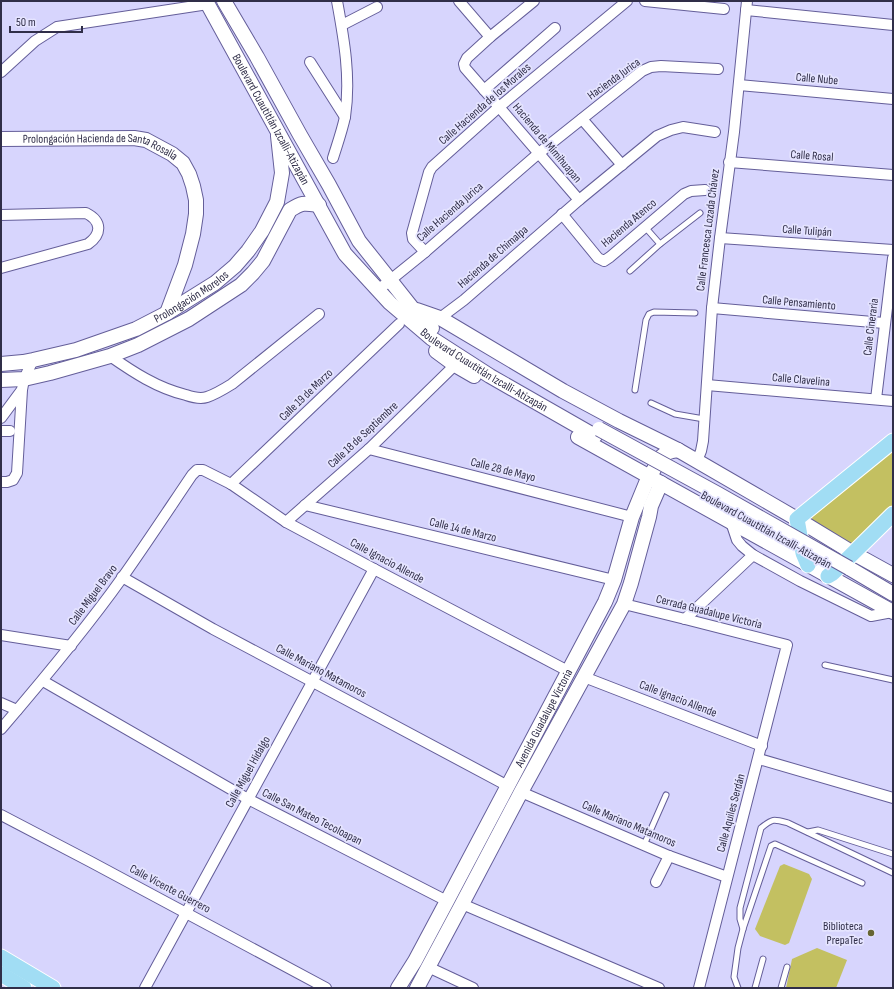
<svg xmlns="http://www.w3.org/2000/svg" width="894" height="989" viewBox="0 0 894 989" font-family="'Sofia Sans Condensed',sans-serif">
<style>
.green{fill:#c3c061}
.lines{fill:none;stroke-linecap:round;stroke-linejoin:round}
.lane-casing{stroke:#645e99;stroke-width:7}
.street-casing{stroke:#645e99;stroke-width:12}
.secondary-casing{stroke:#645e99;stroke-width:16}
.primary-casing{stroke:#fff;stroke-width:17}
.lane{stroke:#fff;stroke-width:5}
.street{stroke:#fff;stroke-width:10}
.secondary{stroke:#fff;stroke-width:14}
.primary{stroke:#a1ddf4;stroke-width:15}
.secondary-bridge-casing{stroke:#645e99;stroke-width:16;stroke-linecap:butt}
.secondary-bridge{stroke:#fff;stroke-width:14}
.poi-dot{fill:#666532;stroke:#e5e4ff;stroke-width:1.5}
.labels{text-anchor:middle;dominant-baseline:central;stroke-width:3.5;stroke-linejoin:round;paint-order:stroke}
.street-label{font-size:12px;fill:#302e48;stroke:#e5e4ff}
.poi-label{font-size:12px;fill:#302e48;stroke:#e5e4ff;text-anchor:end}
</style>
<rect width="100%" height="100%" fill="#d7d5fd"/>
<g class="green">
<path d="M893,442V507L856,544L853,546L815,524L812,519L813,513Z"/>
<path d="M784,864L809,874L812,879L789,943L785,945L760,936L755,929L780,866Z"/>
<path d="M817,948L847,960L836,988H786L792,959Z"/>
</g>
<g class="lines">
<g class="lane-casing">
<g id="lane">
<path d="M645,227L660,244"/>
<path d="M630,271L660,244L700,213"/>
<path d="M635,390L646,320L649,314L654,312L695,313"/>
<path d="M651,403L675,414L704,419"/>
<path d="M825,665L893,680"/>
<path d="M808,832L818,830L893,854"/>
<path d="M644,845L666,795"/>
<path d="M743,929L740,919V908L761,828C773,818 774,819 788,823L893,873"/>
<path d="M738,988L734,977L738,948L743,929L771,846L775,844L862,883"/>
<path d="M755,988L763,959"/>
<path d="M781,988L787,967"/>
</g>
</g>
<g class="street-casing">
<g id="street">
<path d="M459,1L490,37"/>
<path d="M534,1L490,37L467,58L464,64L465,68L499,107L579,200"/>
<path d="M645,1L724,9"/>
<path d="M746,10L893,25"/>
<path d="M342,25L377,7"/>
<path d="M310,62L345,117"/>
<path d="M1,72L35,41L57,27L208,4"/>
<path d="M739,85L893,99"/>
<path d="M484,90L555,28"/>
<path d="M582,119L622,165"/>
<path d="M333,158C337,145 342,131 345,117C351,78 344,39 337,1"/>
<path d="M729,162L893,175"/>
<path d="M562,214L598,258L604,261L610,257L684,194L691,191L705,190"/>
<path d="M1,215L86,213C102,221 102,234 88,244L1,268"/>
<path d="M720,238L893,250"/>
<path d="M425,252L413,239L412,233L429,172L432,167L499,107L627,1"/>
<path d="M378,290L425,252L539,153L642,71L651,67L661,66L718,69"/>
<path d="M712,308L884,323"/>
<path d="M440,318L464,300L579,200L657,136L671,130L683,127L715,132"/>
<path d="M110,356C133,372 157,388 186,395C192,397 201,399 207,397C216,394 224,389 232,384L319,314"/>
<path d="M707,385L893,401"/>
<path d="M876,399L893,258"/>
<path d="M1,418L21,391"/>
<path d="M1,431H10"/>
<path d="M369,449L632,517"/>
<path d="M697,461L701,451L703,441L712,308L720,238L734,132L747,1"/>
<path d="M1,482H7L13,480L17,473L22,390L24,379L33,360"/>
<path d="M231,484L399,324"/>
<path d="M305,505L614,580"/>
<path d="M286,522L369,449L455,365"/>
<path d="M731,522L737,540L742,546L753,555L800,581L871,616L892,612"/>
<path d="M122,577L213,629L313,682L508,786"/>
<path d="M624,604L685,619L787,645L699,988"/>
<path d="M685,619L753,555"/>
<path d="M1,635L71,646"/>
<path d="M584,677L762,746"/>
<path d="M43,681L248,799L447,901"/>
<path d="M1,703L17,710"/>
<path d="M1,729C43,680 85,630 122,578C146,544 169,509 192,475L197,470H203L231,484L286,522L374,569L568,671"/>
<path d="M759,759L893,798"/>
<path d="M521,792L669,856L727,877"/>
<path d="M1,815L91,862L326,988"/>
<path d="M656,882L669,856"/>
<path d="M462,904L659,988"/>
<path d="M428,967L473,988"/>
<path d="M145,988L374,569"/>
</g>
</g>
<g class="secondary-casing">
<g id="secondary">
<path id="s1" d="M206,1L345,254L390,303L431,338L490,376L595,436"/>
<path d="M224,1L257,57L300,135L329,185L359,241L413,309L432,328"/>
<path id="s2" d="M1,139L134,138L146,140L172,154L183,163L189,174L193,186L196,200V214L193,234L185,265L167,313"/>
<path d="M417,310L440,318L563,391L619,421L678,450L797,519L853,553L893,575"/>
<path d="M436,351L455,365L474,376"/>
<path id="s3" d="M1,364L23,362L33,360L76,350L136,329L167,313L215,283L235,266L248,251L262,231L277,202L282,173L278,136"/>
<path d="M1,380L24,379L50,373L110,356L138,345L189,319L241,285L253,273L263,261L290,210C303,202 304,203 319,205"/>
<path d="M578,437L893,612"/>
<path d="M849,568L893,594"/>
<path id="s4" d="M398,988L415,961L447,901L605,602L614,580L632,517L646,483L661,457L666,453L672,451L678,450"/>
<path d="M417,988L462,904L521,792L624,604L631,583L649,517L651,506L661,483"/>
</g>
</g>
<g class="primary-casing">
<g id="primary">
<path d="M808,565L803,553L797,519L893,441"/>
<path d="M828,576L833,573L893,514"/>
<path d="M1,957L53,988"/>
<path d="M1,974L24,988"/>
</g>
</g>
<use href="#lane" class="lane"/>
<use href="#street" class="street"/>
<use href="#secondary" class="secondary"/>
<use href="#primary" class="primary"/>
<g class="secondary-bridge-casing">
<path id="secondary-bridge" d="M599,429L718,494L849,568"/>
</g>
<use href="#secondary-bridge" class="secondary-bridge"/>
</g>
<circle class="poi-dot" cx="871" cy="933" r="4"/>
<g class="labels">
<g class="street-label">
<text transform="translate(614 79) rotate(-36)">Hacienda Jurica</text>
<text transform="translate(817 79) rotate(5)">Calle Nube</text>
<text transform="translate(485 104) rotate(-41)">Calle Hacienda de los Morales</text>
<text stroke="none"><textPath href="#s1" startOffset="135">Boulevard Cuautitlán Izcalli-Atizapán</textPath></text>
<text transform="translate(547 143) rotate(50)">Hacienda de Mimihuapan</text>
<text stroke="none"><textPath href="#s2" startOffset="101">Prolongación Hacienda de Santa Rosalía</textPath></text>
<text transform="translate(812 156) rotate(4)">Calle Rosal</text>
<text transform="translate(450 212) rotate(-41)">Calle Hacienda Jurica</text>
<text transform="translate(629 223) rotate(-40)">Hacienda Atenco</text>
<text transform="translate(708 230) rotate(-83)">Calle Francesca Lozada Chávez</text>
<text transform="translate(807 231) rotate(4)">Calle Tulipán</text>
<text transform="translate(493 257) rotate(-41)">Hacienda de Chimalpa</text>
<text stroke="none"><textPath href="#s3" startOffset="204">Prolongación Morelos</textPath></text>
<text transform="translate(799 303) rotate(5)">Calle Pensamiento</text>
<text transform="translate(871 327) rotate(-83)">Calle Cineraria</text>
<text stroke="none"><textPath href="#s1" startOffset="471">Boulevard Cuautitlán Izcalli-Atizapán</textPath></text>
<text transform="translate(801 380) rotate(5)">Calle Clavelina</text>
<text transform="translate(306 395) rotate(-44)">Calle 19 de Marzo</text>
<text transform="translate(363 435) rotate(-43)">Calle 18 de Septiembre</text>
<text transform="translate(503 470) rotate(14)">Calle 28 de Mayo</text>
<text transform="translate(463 530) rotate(14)">Calle 14 de Marzo</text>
<text transform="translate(766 530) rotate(29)">Boulevard Cuautitlán Izcalli-Atizapán</text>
<text transform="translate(387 561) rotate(28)">Calle Ignacio Allende</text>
<text transform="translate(93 595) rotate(-53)">Calle Miguel Bravo</text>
<text transform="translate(709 612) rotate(14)">Cerrada Guadalupe Victoria</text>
<text transform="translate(321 671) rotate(28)">Calle Mariano Matamoros</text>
<text transform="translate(678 699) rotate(21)">Calle Ignacio Allende</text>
<text stroke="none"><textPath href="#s4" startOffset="307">Avenida Guadalupe Victoria</textPath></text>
<text transform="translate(248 772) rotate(-61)">Calle Miguel Hidalgo</text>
<text transform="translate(731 813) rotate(-75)">Calle Aquiles Serdán</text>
<text transform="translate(312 817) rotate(27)">Calle San Mateo Tecoloapan</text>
<text transform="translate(629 824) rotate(23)">Calle Mariano Matamoros</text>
<text transform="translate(170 889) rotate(28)">Calle Vicente Guerrero</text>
</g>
<g class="poi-label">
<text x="863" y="926">Biblioteca<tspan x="863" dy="14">PrepaTec</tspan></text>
</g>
</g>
<rect width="894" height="989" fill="none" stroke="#302e48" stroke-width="4"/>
<path d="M10 26v6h72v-6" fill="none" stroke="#302e48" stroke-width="2"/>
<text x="16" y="26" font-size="12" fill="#302e48" stroke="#e5e4ff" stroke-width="3" paint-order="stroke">50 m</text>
</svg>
